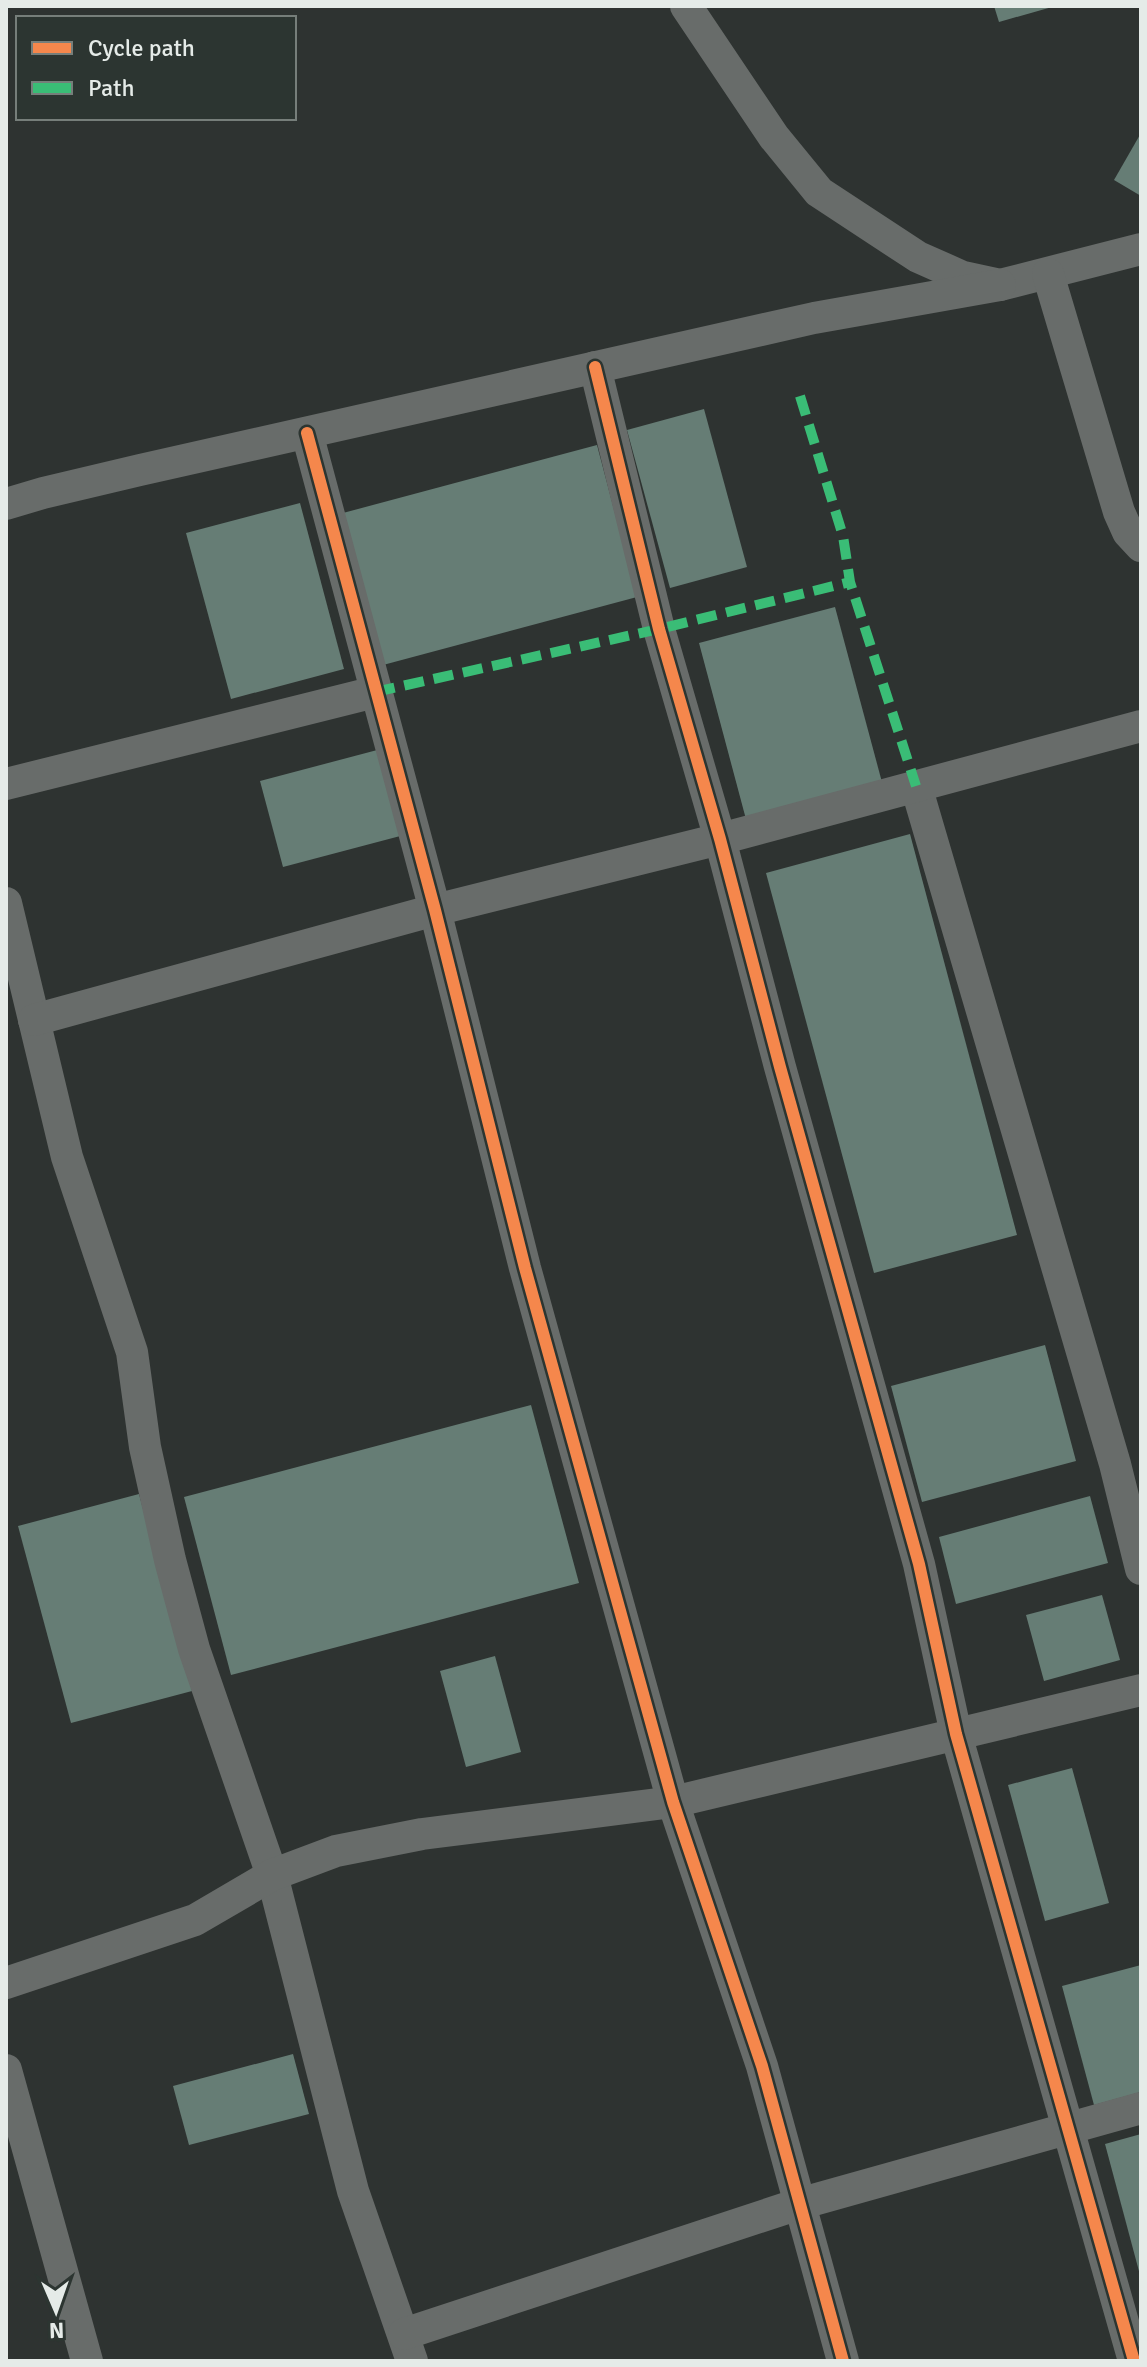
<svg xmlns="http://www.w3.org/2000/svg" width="1147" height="2367" viewBox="0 0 1147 2367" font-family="Signika,sans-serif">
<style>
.building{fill:#667d75}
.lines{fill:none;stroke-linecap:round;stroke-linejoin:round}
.street{stroke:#686c6a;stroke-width:32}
.quiet{stroke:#3abd76;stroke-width:10;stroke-dasharray:20 10;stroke-linecap:butt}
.cycleway-casing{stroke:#2c3531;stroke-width:17}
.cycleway{stroke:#f5874c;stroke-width:12}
</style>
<rect width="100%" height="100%" fill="#2e3331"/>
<g class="building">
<path d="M994,6H1051L1052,7L999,22Z"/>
<path d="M1141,133V196L1114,180Z"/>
<path d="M704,409L747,567L670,588L627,430Z"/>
<path d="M597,445L637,597L383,665L343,513Z"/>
<path d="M300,503L344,669L231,699L186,533Z"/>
<path d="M835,607L883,786L747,823L699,643Z"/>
<path d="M381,749L404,835L283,867L260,781Z"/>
<path d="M910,834L1017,1235L874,1273L766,873Z"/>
<path d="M1045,1345L1076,1461L922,1502L891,1386Z"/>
<path d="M531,1405L579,1583L231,1675L184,1497Z"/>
<path d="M139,1494L192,1691L71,1723L18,1526Z"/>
<path d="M1090,1496L1108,1563L956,1604L939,1537Z"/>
<path d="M1102,1595L1120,1660L1044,1681L1026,1615Z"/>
<path d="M495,1656L521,1752L466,1767L440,1671Z"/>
<path d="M1072,1768L1109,1903L1045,1921L1008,1785Z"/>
<path d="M1141,1965V2092L1094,2105L1062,1986Z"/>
<path d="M293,2054L309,2114L189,2145L173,2086Z"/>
<path d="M1141,2134V2274L1140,2275L1105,2144Z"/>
</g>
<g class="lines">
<g class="street">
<path d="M686,6L774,137L819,192L918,257L963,277L1000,285L1141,249"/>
<path d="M1048,274L1119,512L1128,532L1141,546"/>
<path d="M595,367L659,629L720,839L780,1067L919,1564L956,1734L1134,2361"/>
<path d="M307,433L435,910L525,1268L673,1802L762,2066L843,2361"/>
<path d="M6,504L43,493L140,470L814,318L1000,285"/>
<path d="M6,784L375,692"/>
<path d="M916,786L1115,1464L1141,1569"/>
<path d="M6,903L67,1157L132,1352L145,1447L170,1560L194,1649L272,1875L353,2191L412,2361"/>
<path d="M34,1020L435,910L720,839L1141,726"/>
<path d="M6,1983L195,1920L272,1875L336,1851L422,1834L673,1802L1141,1690"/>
<path d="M6,2070L87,2361"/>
<path d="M404,2334L799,2204L1141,2108"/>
</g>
<g class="quiet">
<path d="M800,396L843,536L850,582L916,786"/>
<path d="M375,692L659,629L850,582"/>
</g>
<g class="cycleway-casing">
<g id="cycleway">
<path d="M595,367L659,629L720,839L780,1067L919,1564L956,1734L1134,2361"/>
<path d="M307,433L435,910L525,1268L673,1802L762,2066L843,2361"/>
</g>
</g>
<use href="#cycleway" class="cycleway"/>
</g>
<rect width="1147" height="2367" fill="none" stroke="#e5ebe8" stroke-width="16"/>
<rect x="16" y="16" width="280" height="104" fill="#2c3531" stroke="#767e7a" stroke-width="2"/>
<rect x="32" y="42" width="40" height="12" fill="#f5874c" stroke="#767e7a" stroke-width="2"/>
<text x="88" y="56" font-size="24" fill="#e5ebe8">Cycle path</text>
<rect x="32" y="82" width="40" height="12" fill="#3abd76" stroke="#767e7a" stroke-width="2"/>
<text x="88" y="96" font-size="24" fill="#e5ebe8">Path</text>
<g transform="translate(56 2311) rotate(178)" stroke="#2c3531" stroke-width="6" paint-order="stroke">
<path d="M0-6L14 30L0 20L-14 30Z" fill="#e5ebe8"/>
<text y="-12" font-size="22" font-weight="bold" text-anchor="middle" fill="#e5ebe8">N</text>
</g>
</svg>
